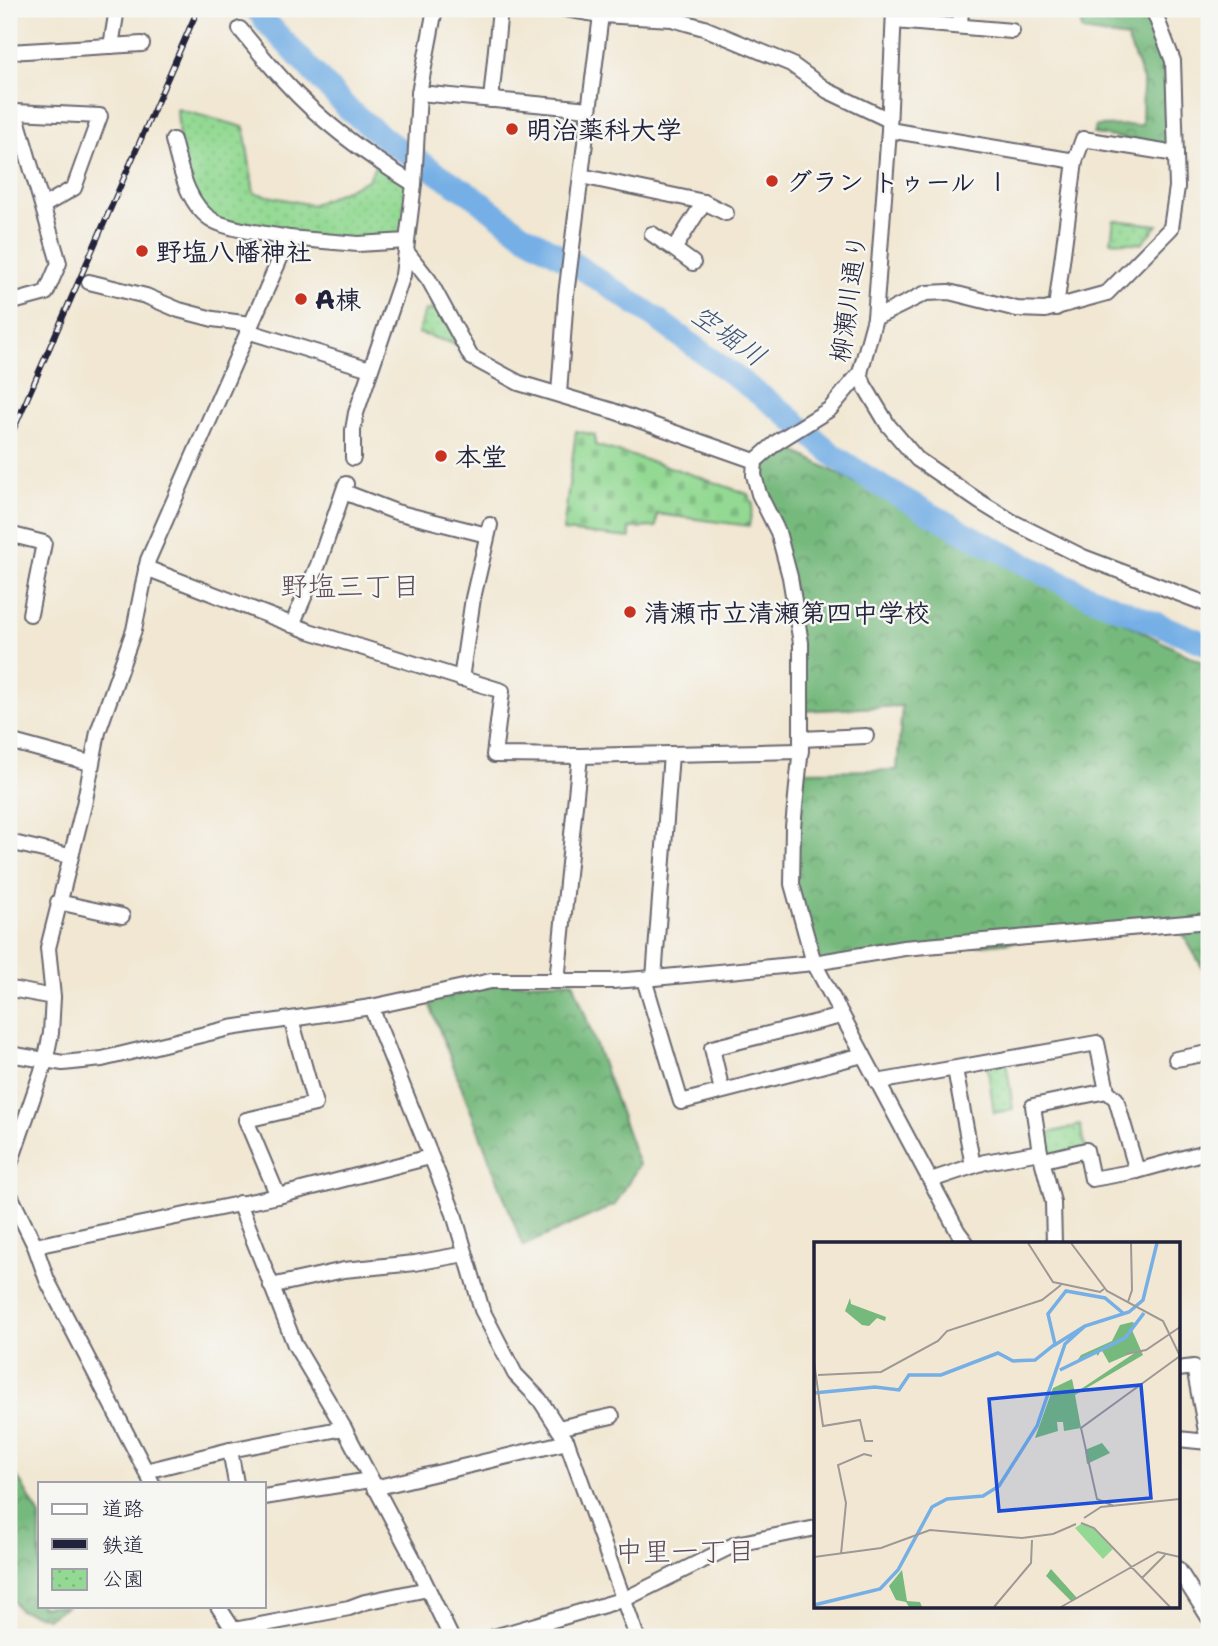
<svg xmlns="http://www.w3.org/2000/svg" width="1218" height="1646" viewBox="0 0 1218 1646" font-family="'Shantell Sans','Klee One',sans-serif">
<style>
.forest{fill:url(#forest-crowns);stroke:#4c6e5c;stroke-width:2}
.cemetery{fill:url(#cemetery-stones);stroke:#5a7e67;stroke-width:2}
.park{fill:url(#park-dots);stroke:#5a7e67;stroke-width:2}
.lines{fill:none;stroke-linecap:round;stroke-linejoin:round}
.river{stroke:#75afe5;stroke-width:23}
.minor-casing{stroke:#6a6770;stroke-width:18}
.minor{stroke:#fff;stroke-width:14}
.rail-casing{stroke:#22223b;stroke-width:6}
.rail{stroke:#f6f6f2;stroke-width:3.5;stroke-dasharray:10;stroke-linecap:butt}
.poi-dot{fill:#c8321e;stroke:#f6f6f2;stroke-width:2.5}
.labels{text-anchor:middle;dominant-baseline:central;stroke-width:5;stroke-linejoin:round;paint-order:stroke}
.poi-label{font-size:26px;font-weight:bold;fill:#22223b;stroke:#f6f6f2;text-anchor:start}
.street-label{font-size:26px;fill:#22223b;stroke:#f6f6f2}
.water-label{font-size:28px;font-style:italic;fill:#3f5376;stroke:#f6f6f2}
.neighbourhood-label{font-size:28px;fill:#604c57;stroke:#f6f6f2}
.inset-river{fill:none;stroke:#75afe5;stroke-width:3.5}
.inset-road{fill:none;stroke:#9e9896;stroke-width:2}
.view{fill:#1d4ed8;fill-opacity:0.15;stroke:#1d4ed8;stroke-width:3.5}
.inset-edge{fill:none;stroke:#22223b;stroke-width:3.5}
</style>
<defs>
<pattern id="forest-crowns" width="20" height="18" patternUnits="userSpaceOnUse" patternTransform="scale(1.75)"><rect width="20" height="18" fill="#76b97d"/><path d="M2 6a3 3 0 1 1 6 0M12 15a3 3 0 1 1 6 0" fill="none" stroke="#609668"/></pattern>
<pattern id="cemetery-stones" width="16" height="16" patternUnits="userSpaceOnUse" patternTransform="scale(1.75)"><rect width="16" height="16" fill="#93d993"/><path d="M2 7V4a2 2 0 0 1 4 0v3zM10 15v-3a2 2 0 0 1 4 0v3z" fill="#7eba80"/></pattern>
<pattern id="park-dots" width="8" height="8" patternUnits="userSpaceOnUse" patternTransform="scale(1.75)"><rect width="8" height="8" fill="#93d993"/><path d="M2 2h.1M6 6h.1" fill="none" stroke="#7eba80" stroke-width="1.8" stroke-linecap="round"/></pattern>
</defs>
<rect width="100%" height="100%" fill="#f6f6f2"/>
<filter id="ink" filterUnits="userSpaceOnUse"><feTurbulence type="fractalNoise" baseFrequency=".0143" numOctaves="2"/><feDisplacementMap in="SourceGraphic" scale="14" xChannelSelector="R" yChannelSelector="G"/><feConvolveMatrix kernelMatrix="1 2 1 2 8 2 1 2 1" color-interpolation-filters="sRGB"/></filter>
<filter id="wash" filterUnits="userSpaceOnUse"><feTurbulence type="fractalNoise" baseFrequency=".00686" numOctaves="4" result="noise"/><feDisplacementMap in="SourceGraphic" scale="28" xChannelSelector="R" yChannelSelector="G"/><feGaussianBlur stdDeviation="1.57" result="paint"/><feColorMatrix in="noise" values="0 0 0 0 0 0 0 0 0 0 0 0 0 0 0 0 0 1.4 0 .05"/><feComposite in="paint" operator="in"/></filter>
<g filter="url(#wash)">
<rect width="100%" height="100%" fill="#f1e7d2"/>
<g class="forest">
<path d="M1079,9H1146L1165,61L1170,145L1093,134L1096,126L1142,125L1143,80L1127,38L1082,31Z"/>
<path d="M777,442L1209,666V921L814,963L792,884L799,771L897,770L902,706L801,711V643L755,461Z"/>
<path d="M1202,929L1209,938V979L1181,931Z"/>
<path d="M573,981L639,1165L615,1205L523,1246L426,995L466,985Z"/>
<path d="M17,1476L40,1516V1606H67L47,1618L19,1610L9,1594V1477Z"/>
</g>
<path class="cemetery" d="M576,431L595,435V445L673,468L748,494L753,504L749,526L657,514L656,527L629,528L630,538L563,531Z"/>
<g class="park">
<path d="M177,109L244,127L254,193L312,205L368,180L378,160L414,184L407,241L358,244L215,222L194,202L179,138Z"/>
<path d="M1114,220L1158,225L1141,244L1111,241Z"/>
<path d="M434,300L459,345L418,333L425,310L431,311Z"/>
<path d="M1006,1060L1013,1109L994,1113L987,1063Z"/>
<path d="M1080,1125L1086,1150L1044,1160L1038,1136Z"/>
</g>
<g class="lines">
<path class="river" d="M256,9L268,24L348,109L389,142L473,196L521,233L576,265L646,311L786,414L836,457L881,486L971,536L1084,594L1209,645"/>
</g>
</g>
<g filter="url(#ink)">
<g class="lines">
<g class="minor-casing">
<g id="minor">
<path d="M565,9L601,15L602,9"/>
<path d="M894,9L889,130L875,318L860,373L864,385L888,425L917,459L980,502L1011,521L1083,557L1209,605"/>
<path d="M895,21L1012,31"/>
<path d="M960,26L961,9"/>
<path d="M240,29C255,47 270,66 286,83C323,124 368,156 414,184"/>
<path d="M111,46L117,9"/>
<path d="M9,52L142,44"/>
<path d="M419,93L589,109"/>
<path d="M491,100L500,9"/>
<path d="M15,112L100,116L74,188L43,206"/>
<path d="M9,114L15,112L59,263L46,293L9,303"/>
<path d="M889,130L1075,161L1083,139L1176,154"/>
<path d="M173,140C180,167 187,206 214,221C230,230 270,234 289,238"/>
<path d="M581,176L704,202L726,213"/>
<path d="M652,234L674,249"/>
<path d="M407,241L406,251L429,280L471,357L519,383L613,411L755,461"/>
<path d="M693,263L674,249L704,202"/>
<path d="M89,282L146,296L179,310L213,319L250,324"/>
<path d="M1056,308L1075,161"/>
<path d="M875,318L926,293L949,292L1017,309L1045,310L1107,293L1171,228L1177,187L1173,61L1153,9"/>
<path d="M247,331L370,369"/>
<path d="M860,373L830,409L777,442L755,461L754,475L759,494L778,532L790,577L801,643V747L793,827L792,884L814,963L958,1232L967,1244"/>
<path d="M559,394L566,295L601,15L672,19L704,28L791,64L828,91L889,120"/>
<path d="M353,458V430L356,413L403,275L406,251"/>
<path d="M344,492L396,512L487,535"/>
<path d="M9,534L44,543L30,614"/>
<path d="M146,568L309,631L502,691L494,755L580,756L801,751"/>
<path d="M292,625L318,565L346,484"/>
<path d="M461,679L473,598L490,525"/>
<path d="M801,739L866,736"/>
<path d="M9,741L90,763"/>
<path d="M9,842L69,856"/>
<path d="M58,902L122,916"/>
<path d="M654,978L671,754"/>
<path d="M644,979L681,1102L863,1055"/>
<path d="M557,981L580,756"/>
<path d="M11,989L53,997"/>
<path d="M371,1007L454,1214L482,1310L515,1374L540,1400L567,1442L637,1637"/>
<path d="M9,1054L63,1063L102,1059L230,1028L371,1007L491,981H612L654,978L814,963L904,948L1209,921"/>
<path d="M1176,1059L1209,1053"/>
<path d="M955,1069L973,1166"/>
<path d="M877,1082L1097,1043L1107,1091L1116,1099L1137,1171"/>
<path d="M722,1091L712,1048L841,1016"/>
<path d="M1044,1160L1086,1150L1092,1179L1137,1171L1209,1151"/>
<path d="M9,1167L45,1062L51,1033L53,997L48,948L84,805L98,732L134,630L148,560L289,238L358,244L407,241L414,184L419,93L435,9"/>
<path d="M931,1180L985,1162L1040,1152"/>
<path d="M9,1193L35,1246L47,1280L152,1483"/>
<path d="M278,1196L246,1120L315,1104L291,1019"/>
<path d="M239,1203L295,1345L344,1428L416,1564L451,1637"/>
<path d="M1054,1244L1053,1202L1040,1152L1033,1106L1107,1091"/>
<path d="M35,1246L278,1196L430,1157"/>
<path d="M271,1286L344,1270L415,1263L465,1254"/>
<path d="M1178,1369L1194,1367L1208,1442L1178,1439"/>
<path d="M558,1428L612,1416"/>
<path d="M230,1450L236,1483"/>
<path d="M146,1471L230,1450L344,1428"/>
<path d="M374,1488L567,1442"/>
<path d="M264,1497L370,1480"/>
<path d="M1178,1569L1209,1618"/>
<path d="M218,1606L238,1637"/>
<path d="M234,1630L349,1608L365,1602L428,1589"/>
<path d="M494,1637L625,1599L736,1544L816,1528"/>
</g>
</g>
<use href="#minor" class="minor"/>
<g class="rail-casing">
<path id="rail" d="M9,440L198,9"/>
</g>
<use href="#rail" class="rail"/>
</g>
</g>
<g class="poi-dot">
<circle cx="512" cy="129" r="7"/>
<circle cx="772" cy="181" r="7"/>
<circle cx="142" cy="251" r="7"/>
<circle cx="301" cy="299" r="7"/>
<circle cx="441" cy="456" r="7"/>
<circle cx="630" cy="612" r="7"/>
</g>
<g class="labels">
<g class="poi-label">
<text x="526" y="129">明治薬科大学</text>
<text x="786" y="181">グラン トゥール Ⅰ</text>
<text x="156" y="251">野塩八幡神社</text>
<text x="315" y="299">A棟</text>
<text x="455" y="456">本堂</text>
<text x="644" y="612">清瀬市立清瀬第四中学校</text>
</g>
<g class="street-label">
<text transform="translate(848 298) rotate(-82)">柳瀬川通り</text>
</g>
<g class="water-label">
<text transform="translate(729 335) rotate(36)">空堀川</text>
</g>
<g class="neighbourhood-label">
<text x="350" y="586">野塩三丁目</text>
<text x="685" y="1551">中里一丁目</text>
</g>
</g>
<g transform="translate(814 1242)">
<rect width="366" height="366" fill="#f1e7d2"/>
<path d="M36,56L37,62L72,75L71,79L63,76L55,84L48,83L31,69ZM318,80L323,82L318,88L329,113L261,153L267,186L250,189L249,180H243L244,189L221,196L239,146L258,137L261,151L325,108L295,121L287,107L284,114L281,110L261,122L267,113L298,99L306,83ZM288,201L296,211L273,222L271,208ZM237,327L263,356L257,359L232,334ZM88,328L93,359L106,360L108,365H95L92,360L82,358L75,344Z" fill="#76b97d"/>
<path d="M267,282L278,285L299,307L289,317L261,286Z" fill="#93d993"/>
<path class="inset-river" d="M239,104L271,84M246,128L311,96L330,71M0,151L61,145L85,148L95,133H127L184,111L199,119L221,118L241,102L234,72L252,49L291,56L309,71M0,363L66,347L84,328L118,265L133,257L169,254L185,244L223,184L251,102L271,84L315,70L329,58L343,1"/>
<path class="inset-road" d="M214,1L239,40L286,50L290,47M257,1L293,49L349,79L366,114M314,60L318,48L317,1M312,112L332,108L366,85M0,120L9,184L46,178L51,199H59M4,133L67,130L124,99L133,89L228,58L247,43M300,264L283,257L267,186L366,114M270,276L287,265L366,257M267,281L280,286L356,365M27,312L32,261L24,223L50,212L58,214M0,315L67,306L116,288L208,296L239,292L262,282M328,336L351,313M180,365L217,321L218,298M247,365L344,310L366,315"/>
<path class="view" d="M327,143L337,256L185,269L175,157Z"/>
<rect width="366" height="366" class="inset-edge"/>
</g>
<rect width="1218" height="1646" fill="none" stroke="#f6f6f2" stroke-width="35"/>
<rect x="38" y="1482" width="228" height="126" fill="#f6f6f2" stroke="#a1a1a9" stroke-width="2"/>
<rect x="52" y="1504" width="35" height="10" fill="#ffffff" stroke="#a1a1a9" stroke-width="2"/>
<text x="102" y="1516" font-size="21" fill="#22223b">道路</text>
<rect x="52" y="1539" width="35" height="10" fill="#22223b" stroke="#a1a1a9" stroke-width="2"/>
<text x="102" y="1552" font-size="21" fill="#22223b">鉄道</text>
<rect x="52" y="1569" width="35" height="21" fill="url(#park-dots)" stroke="#a1a1a9" stroke-width="2"/>
<text x="102" y="1586" font-size="21" fill="#22223b">公園</text>
</svg>
